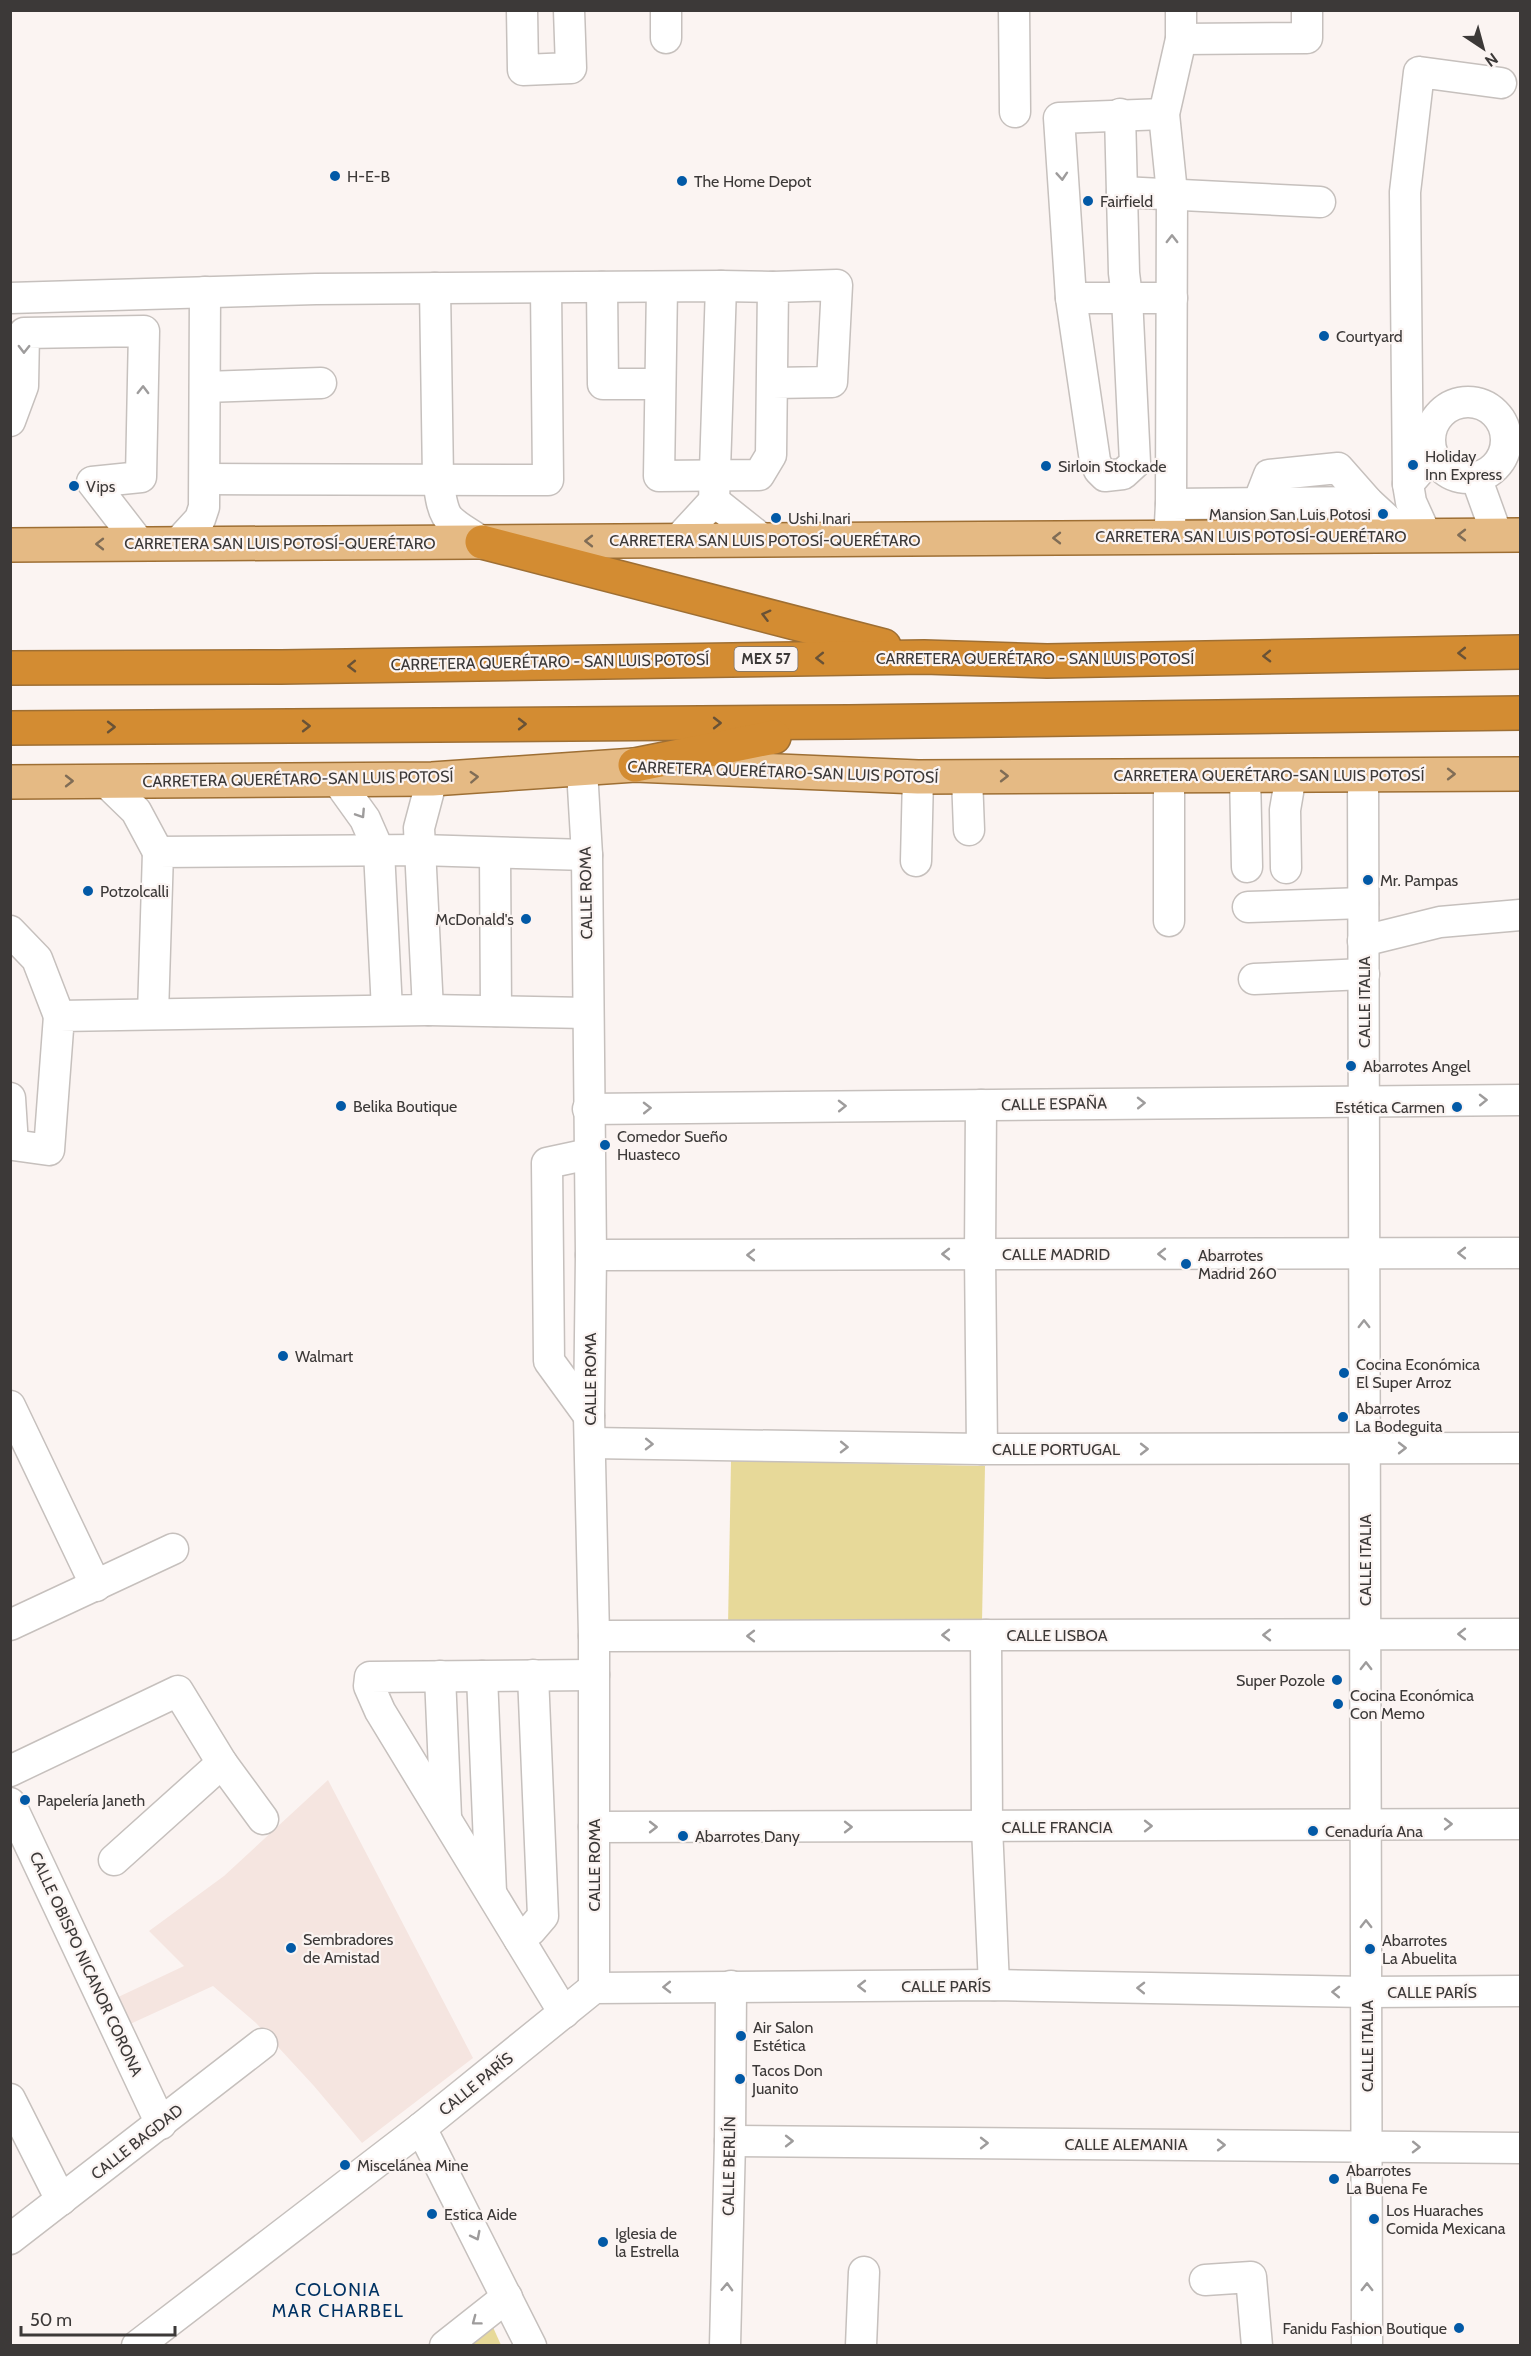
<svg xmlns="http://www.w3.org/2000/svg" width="1531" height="2356" viewBox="0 0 1531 2356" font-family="Cabin,sans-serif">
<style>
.built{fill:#f5e5e0}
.green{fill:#e7d999}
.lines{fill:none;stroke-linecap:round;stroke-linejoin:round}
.minor-casing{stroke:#c6c0bd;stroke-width:33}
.major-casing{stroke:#9e6f34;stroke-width:36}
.highway-casing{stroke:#9e6f34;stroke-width:36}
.minor{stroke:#fff;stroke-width:30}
.major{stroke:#e5ba84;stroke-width:33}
.highway{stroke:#d38c32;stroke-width:33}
.oneway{stroke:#9e9c9c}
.oneway2{stroke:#806d56}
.oneway3{stroke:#695236}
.poi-dot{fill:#0259a6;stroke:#fbf4f2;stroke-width:2}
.labels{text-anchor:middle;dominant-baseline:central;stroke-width:4.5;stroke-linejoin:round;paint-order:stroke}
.shield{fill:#fbf4f2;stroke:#757170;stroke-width:1.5}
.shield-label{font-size:15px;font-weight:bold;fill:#3c3938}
.poi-label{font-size:16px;fill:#3c3938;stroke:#fbf4f2;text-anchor:start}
.street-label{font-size:16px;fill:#3c3938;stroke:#fbf4f2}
.neighbourhood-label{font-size:18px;letter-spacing:1.5px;fill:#003263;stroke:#fbf4f2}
</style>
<rect width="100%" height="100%" fill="#fbf4f2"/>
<path class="built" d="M328,1780L473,2058L362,2143L314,2086L256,2023L213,1986L128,2025L114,1999L184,1966L149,1931L224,1876Z"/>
<g class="green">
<path d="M731,1461L985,1466L982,1622L728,1626Z"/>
<path d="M492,2325L501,2345L465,2346Z"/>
</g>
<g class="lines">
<g class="minor-casing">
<g id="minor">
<path d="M522,10L523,70L571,68L569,10"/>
<path d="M666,10V38"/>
<path d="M1014,10L1015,112"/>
<path d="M1181,39L1307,38V10"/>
<path d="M1120,114L1124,273L1127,297L1135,463L1123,474L1105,476L1099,470L1095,461L1071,298H1172"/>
<path d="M1122,192L1320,202"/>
<path d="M721,286L773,287"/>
<path d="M602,287L603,384H660"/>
<path d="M662,287L659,476L759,475L771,455L773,287L837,285L832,382L773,383"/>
<path d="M435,288L438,479C444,524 446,518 482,542"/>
<path d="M10,298L316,289L721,286L714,501L678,540"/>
<path d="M1071,298L1059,118L1164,114"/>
<path d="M205,387L321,383"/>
<circle cx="1468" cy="440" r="38"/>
<path d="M10,421L23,386L24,333L144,331L141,477L92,482L140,544"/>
<path d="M1421,469L1408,484L1411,502L1426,535"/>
<path d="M1476,477L1497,535"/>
<path d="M205,479L548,480L546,288"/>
<path d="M1408,484L1405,192L1419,72L1501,83"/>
<path d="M714,501L763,540"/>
<path d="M1171,504L1172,193L1164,114L1181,39V10"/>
<path d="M1251,521L1269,475L1338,468L1368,502L1404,535"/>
<path d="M1170,523L1171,504L1368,502"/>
<path d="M178,543L200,519L204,507L205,292"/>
<path d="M582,770L587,855L591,1255L589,1416L594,1636V1988"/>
<path d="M1363,774L1367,2346"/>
<path d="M1245,775L1247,867"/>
<path d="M1169,776V921"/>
<path d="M967,777L969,830"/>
<path d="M337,780L365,819L379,851L387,1010"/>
<path d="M105,781L136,811L158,852"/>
<path d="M495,853L496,1011"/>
<path d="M916,861L918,777"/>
<path d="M1286,868L1285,810L1291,775"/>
<path d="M1248,907L1363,903"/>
<path d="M10,931L37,959L59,1016"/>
<path d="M1363,941L1440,922L1520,915"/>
<path d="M1254,979L1364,974"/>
<path d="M428,1010L587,1013"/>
<path d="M153,1014L158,852L420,850L587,855"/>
<path d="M10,1098L13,1145L49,1150L59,1016L428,1010L419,828L432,779"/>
<path d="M981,1105L980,1254L982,1449"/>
<path d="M588,1109L1520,1100"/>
<path d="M589,1154L547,1163L549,1361L589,1416"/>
<path d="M591,1255L1520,1253"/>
<path d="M10,1406L96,1586"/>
<path d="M591,1443L982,1449L1520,1448"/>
<path d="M10,1625L173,1549"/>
<path d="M986,1635L987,1827L994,1985"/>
<path d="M594,1636L1520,1634"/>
<path d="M440,1676L446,1817"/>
<path d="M482,1676L491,1892"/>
<path d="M10,1771L178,1691L222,1763L263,1819"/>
<path d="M10,1803L161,2124"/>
<path d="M594,1827L1520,1824"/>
<path d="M114,1860L222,1763"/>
<path d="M519,1939L531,1930L543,1916L533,1675"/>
<path d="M564,2013L380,1711L369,1686L370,1677L594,1675"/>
<path d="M10,2099L61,2200"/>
<path d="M421,2128L531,2346"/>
<path d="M730,2141L1520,2148"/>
<path d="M10,2239L262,2044"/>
<path d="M1205,2280L1251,2277L1257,2346"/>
<path d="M137,2346L421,2128L594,1988L994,1985L1366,1992L1520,1991"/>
<path d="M445,2346L507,2297"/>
<path d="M725,2346L730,2141L731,1986"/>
<path d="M861,2346L864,2272"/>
</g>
</g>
<g class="major-casing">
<g id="major">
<path d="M10,545L1520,535"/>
<path d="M10,782L432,779L635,765L918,777L1520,774"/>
</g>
</g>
<g class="highway-casing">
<g id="highway">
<path d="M482,542L884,646"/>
<path d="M10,668L281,667L924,657L1047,661L1520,652"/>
<path d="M10,728L849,722L1520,713"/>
<path d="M635,765L774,737"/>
</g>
</g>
<use href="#minor" class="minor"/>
<use href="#major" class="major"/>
<use href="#highway" class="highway"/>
</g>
<defs><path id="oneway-chevron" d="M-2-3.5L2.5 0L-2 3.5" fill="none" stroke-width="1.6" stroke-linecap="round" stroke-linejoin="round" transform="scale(1.5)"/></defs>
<g class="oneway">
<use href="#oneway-chevron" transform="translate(1062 176) rotate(86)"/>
<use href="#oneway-chevron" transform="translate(1172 239) rotate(-90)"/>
<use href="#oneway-chevron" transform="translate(24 349) rotate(91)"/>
<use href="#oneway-chevron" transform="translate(143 390) rotate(-89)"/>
<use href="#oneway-chevron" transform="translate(361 814) rotate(57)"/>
<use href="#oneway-chevron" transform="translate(1483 1100) rotate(-1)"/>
<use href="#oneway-chevron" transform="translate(1141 1103) rotate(-1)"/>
<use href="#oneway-chevron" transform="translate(842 1106) rotate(-1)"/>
<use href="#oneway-chevron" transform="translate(647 1108) rotate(-1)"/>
<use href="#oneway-chevron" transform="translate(1462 1253) rotate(180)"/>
<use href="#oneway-chevron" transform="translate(946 1254) rotate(180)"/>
<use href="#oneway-chevron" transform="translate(1162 1254) rotate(180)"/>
<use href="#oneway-chevron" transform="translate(751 1255) rotate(180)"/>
<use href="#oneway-chevron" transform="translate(1364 1324) rotate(-90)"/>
<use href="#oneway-chevron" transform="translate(649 1444) rotate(1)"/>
<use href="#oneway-chevron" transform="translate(844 1447) rotate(1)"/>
<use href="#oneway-chevron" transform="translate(1402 1448)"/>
<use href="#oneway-chevron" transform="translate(1144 1449)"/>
<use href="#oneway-chevron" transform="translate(1462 1634) rotate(180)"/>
<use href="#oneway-chevron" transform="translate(946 1635) rotate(180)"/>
<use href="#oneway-chevron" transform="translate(1267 1635) rotate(180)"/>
<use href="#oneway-chevron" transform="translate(751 1636) rotate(180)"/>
<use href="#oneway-chevron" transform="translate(1366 1666) rotate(-90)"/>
<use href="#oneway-chevron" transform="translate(1448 1824)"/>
<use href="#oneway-chevron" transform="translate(1148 1826)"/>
<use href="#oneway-chevron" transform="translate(653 1827)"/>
<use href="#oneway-chevron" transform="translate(848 1827)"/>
<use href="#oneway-chevron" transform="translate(1366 1924) rotate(-90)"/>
<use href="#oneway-chevron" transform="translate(862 1986) rotate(180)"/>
<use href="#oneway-chevron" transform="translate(667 1987) rotate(179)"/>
<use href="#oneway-chevron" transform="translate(1141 1988) rotate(-179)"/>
<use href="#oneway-chevron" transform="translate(1336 1992) rotate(-179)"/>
<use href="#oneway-chevron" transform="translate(789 2141)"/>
<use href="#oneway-chevron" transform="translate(984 2143)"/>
<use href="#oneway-chevron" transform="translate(1221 2145)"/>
<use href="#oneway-chevron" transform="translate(1416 2147) rotate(1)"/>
<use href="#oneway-chevron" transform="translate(476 2236) rotate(63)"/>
<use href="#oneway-chevron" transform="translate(727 2287) rotate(-88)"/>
<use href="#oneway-chevron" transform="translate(1367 2287) rotate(-90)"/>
<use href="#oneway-chevron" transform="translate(476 2321) rotate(143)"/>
</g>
<g class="oneway2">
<use href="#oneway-chevron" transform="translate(1462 535) rotate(180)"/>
<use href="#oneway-chevron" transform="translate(1057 538) rotate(180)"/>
<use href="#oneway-chevron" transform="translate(589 541) rotate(180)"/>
<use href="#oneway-chevron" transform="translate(100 544) rotate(180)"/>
<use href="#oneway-chevron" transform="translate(1451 774)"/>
<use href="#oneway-chevron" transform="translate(1004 776)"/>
<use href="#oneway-chevron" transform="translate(474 777) rotate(-3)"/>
<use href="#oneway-chevron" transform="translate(69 781)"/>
</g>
<g class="oneway3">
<use href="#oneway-chevron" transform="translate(766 615) rotate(-165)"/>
<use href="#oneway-chevron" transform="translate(1462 653) rotate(179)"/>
<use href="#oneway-chevron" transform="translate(1267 656) rotate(179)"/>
<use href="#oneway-chevron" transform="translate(820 658) rotate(179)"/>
<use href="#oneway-chevron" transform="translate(352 666) rotate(179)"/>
<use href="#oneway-chevron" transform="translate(717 723)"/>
<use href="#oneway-chevron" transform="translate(522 724)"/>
<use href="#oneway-chevron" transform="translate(306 726)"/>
<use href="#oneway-chevron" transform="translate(111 727)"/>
</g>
<g class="poi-dot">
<circle cx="335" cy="176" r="6"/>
<circle cx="682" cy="181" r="6"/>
<circle cx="1088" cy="201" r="6"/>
<circle cx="1324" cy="336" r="6"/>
<circle cx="1413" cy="465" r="6"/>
<circle cx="1046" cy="466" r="6"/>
<circle cx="74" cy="486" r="6"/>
<circle cx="1383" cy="514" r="6"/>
<circle cx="776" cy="518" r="6"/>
<circle cx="1368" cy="880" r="6"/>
<circle cx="88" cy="891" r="6"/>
<circle cx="526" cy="919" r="6"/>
<circle cx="1351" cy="1066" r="6"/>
<circle cx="341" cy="1106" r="6"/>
<circle cx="1457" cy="1107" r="6"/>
<circle cx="605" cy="1145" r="6"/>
<circle cx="1186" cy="1264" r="6"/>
<circle cx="283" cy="1356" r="6"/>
<circle cx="1344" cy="1373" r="6"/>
<circle cx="1343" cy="1417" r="6"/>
<circle cx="1337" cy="1680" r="6"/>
<circle cx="1338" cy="1704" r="6"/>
<circle cx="25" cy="1800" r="6"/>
<circle cx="1313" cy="1831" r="6"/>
<circle cx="683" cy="1836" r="6"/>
<circle cx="291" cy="1948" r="6"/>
<circle cx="1370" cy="1949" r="6"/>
<circle cx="741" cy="2036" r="6"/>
<circle cx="740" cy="2079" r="6"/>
<circle cx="345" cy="2165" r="6"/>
<circle cx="1334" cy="2179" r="6"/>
<circle cx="432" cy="2214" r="6"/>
<circle cx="1374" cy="2219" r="6"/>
<circle cx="603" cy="2242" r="6"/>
<circle cx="1459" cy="2328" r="6"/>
</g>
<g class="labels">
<rect class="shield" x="734.5" y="647" width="63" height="24" rx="4.5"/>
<g class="shield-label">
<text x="766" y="659">MEX 57</text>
</g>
<g class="poi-label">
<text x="347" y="176">H-E-B</text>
<text x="694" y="181">The Home Depot</text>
<text x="1100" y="201">Fairfield</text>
<text x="1336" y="336">Courtyard</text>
<text x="1425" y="456">Holiday<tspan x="1425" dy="18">Inn Express</tspan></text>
<text x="1058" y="466">Sirloin Stockade</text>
<text x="86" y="486">Vips</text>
<text x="1371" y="514" text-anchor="end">Mansion San Luis Potosi</text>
<text x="788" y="518">Ushi Inari</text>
<text x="1380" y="880">Mr. Pampas</text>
<text x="100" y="891">Potzolcalli</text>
<text x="514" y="919" text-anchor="end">McDonald's</text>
<text x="1363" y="1066">Abarrotes Angel</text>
<text x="353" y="1106">Belika Boutique</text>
<text x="1445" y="1107" text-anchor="end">Estética Carmen</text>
<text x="617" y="1136">Comedor Sueño<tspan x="617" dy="18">Huasteco</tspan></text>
<text x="1198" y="1255">Abarrotes<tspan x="1198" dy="18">Madrid 260</tspan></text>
<text x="295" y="1356">Walmart</text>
<text x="1356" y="1364">Cocina Económica<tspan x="1356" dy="18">El Super Arroz</tspan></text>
<text x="1355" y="1408">Abarrotes<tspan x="1355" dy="18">La Bodeguita</tspan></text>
<text x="1325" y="1680" text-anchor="end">Super Pozole</text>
<text x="1350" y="1695">Cocina Económica<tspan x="1350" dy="18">Con Memo</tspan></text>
<text x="37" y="1800">Papelería Janeth</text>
<text x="1325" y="1831">Cenaduría Ana</text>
<text x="695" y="1836">Abarrotes Dany</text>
<text x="303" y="1939">Sembradores<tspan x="303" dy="18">de Amistad</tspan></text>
<text x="1382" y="1940">Abarrotes<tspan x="1382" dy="18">La Abuelita</tspan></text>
<text x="753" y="2027">Air Salon<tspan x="753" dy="18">Estética</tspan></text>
<text x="752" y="2070">Tacos Don<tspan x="752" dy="18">Juanito</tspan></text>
<text x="357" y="2165">Miscelánea Mine</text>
<text x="1346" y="2170">Abarrotes<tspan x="1346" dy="18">La Buena Fe</tspan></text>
<text x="1386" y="2210">Los Huaraches<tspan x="1386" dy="18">Comida Mexicana</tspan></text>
<text x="444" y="2214">Estica Aide</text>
<text x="615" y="2233">Iglesia de<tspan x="615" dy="18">la Estrella</tspan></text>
<text x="1447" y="2328" text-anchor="end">Fanidu Fashion Boutique</text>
</g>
<g class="street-label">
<text x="1251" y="536">CARRETERA SAN LUIS POTOSÍ-QUERÉTARO</text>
<text x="765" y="540">CARRETERA SAN LUIS POTOSÍ-QUERÉTARO</text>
<text x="280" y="543">CARRETERA SAN LUIS POTOSÍ-QUERÉTARO</text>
<text x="1035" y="658">CARRETERA QUERÉTARO - SAN LUIS POTOSÍ</text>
<text transform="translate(550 662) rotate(-1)">CARRETERA QUERÉTARO - SAN LUIS POTOSÍ</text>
<text transform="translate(783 772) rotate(2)">CARRETERA QUERÉTARO-SAN LUIS POTOSÍ</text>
<text x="1269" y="775">CARRETERA QUERÉTARO-SAN LUIS POTOSÍ</text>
<text transform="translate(298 779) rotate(-1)">CARRETERA QUERÉTARO-SAN LUIS POTOSÍ</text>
<text transform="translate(586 893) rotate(-91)">CALLE ROMA</text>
<text transform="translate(1364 1002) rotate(-90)">CALLE ITALIA</text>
<text transform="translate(1054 1104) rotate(-1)">CALLE ESPAÑA</text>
<text x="1056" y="1254">CALLE MADRID</text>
<text transform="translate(590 1379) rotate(-90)">CALLE ROMA</text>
<text x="1056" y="1449">CALLE PORTUGAL</text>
<text transform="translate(1365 1560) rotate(-90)">CALLE ITALIA</text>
<text x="1057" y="1635">CALLE LISBOA</text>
<text x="1057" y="1827">CALLE FRANCIA</text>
<text transform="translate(594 1865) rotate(-90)">CALLE ROMA</text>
<text transform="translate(86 1964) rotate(65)">CALLE OBISPO NICANOR CORONA</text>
<text x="946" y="1986">CALLE PARÍS</text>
<text x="1432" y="1992">CALLE PARÍS</text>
<text transform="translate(1367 2046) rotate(-90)">CALLE ITALIA</text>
<text transform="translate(476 2084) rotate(-39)">CALLE PARÍS</text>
<text transform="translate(137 2142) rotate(-38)">CALLE BAGDAD</text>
<text x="1126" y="2144">CALLE ALEMANIA</text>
<text transform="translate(729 2166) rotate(-89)">CALLE BERLÍN</text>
</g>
<g class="neighbourhood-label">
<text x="338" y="2290">COLONIA<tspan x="338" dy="21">MAR CHARBEL</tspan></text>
</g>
</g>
<rect width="1531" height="2356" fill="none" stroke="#3c3938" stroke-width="24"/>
<g transform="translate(1483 48) rotate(144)" stroke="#fbf4f2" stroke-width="4.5" paint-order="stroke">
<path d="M0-4.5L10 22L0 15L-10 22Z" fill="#3c3938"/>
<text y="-9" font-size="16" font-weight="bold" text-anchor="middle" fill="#3c3938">N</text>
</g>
<path d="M21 2326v9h154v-9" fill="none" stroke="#3c3938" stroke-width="3"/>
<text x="30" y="2326" font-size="18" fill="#3c3938" stroke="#fbf4f2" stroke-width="4.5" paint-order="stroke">50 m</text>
</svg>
